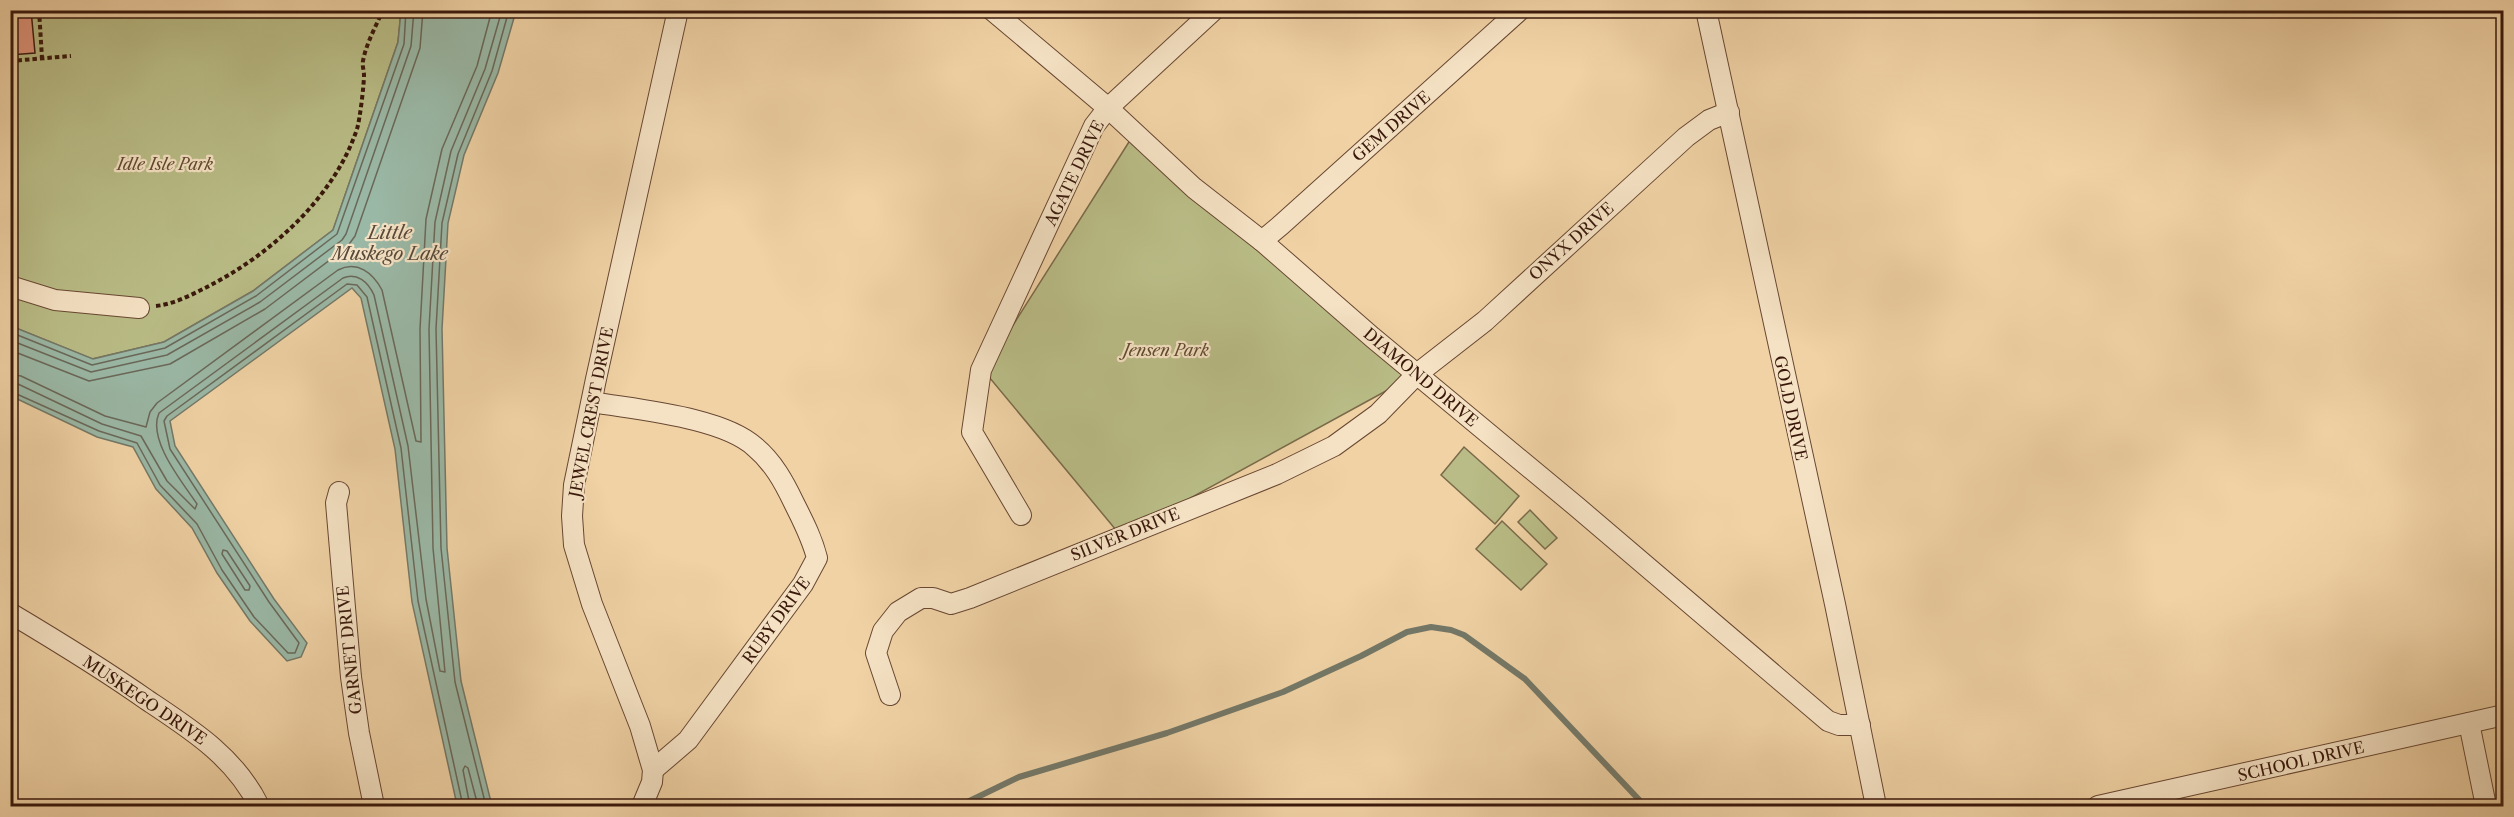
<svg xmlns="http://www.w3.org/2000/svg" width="2514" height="817" viewBox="0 0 2514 817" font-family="'Libre Caslon Text',serif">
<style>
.green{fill:#b9bc86;stroke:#7a6a49;stroke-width:1.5}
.water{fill:#9ab8a6;stroke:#747868;stroke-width:1.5}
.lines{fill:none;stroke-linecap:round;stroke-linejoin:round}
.shore{stroke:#6a6859;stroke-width:1.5}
.stream{stroke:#747868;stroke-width:6}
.building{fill:#e1947b;stroke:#3a190c;stroke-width:1.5}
.minor-casing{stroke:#684732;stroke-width:22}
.path{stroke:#3a190c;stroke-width:4;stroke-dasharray:4.5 3;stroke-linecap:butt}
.minor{stroke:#f5e2c4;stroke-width:20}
.labels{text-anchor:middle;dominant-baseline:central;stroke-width:4.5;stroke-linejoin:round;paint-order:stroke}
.street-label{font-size:16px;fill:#3a190c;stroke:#f5e2c4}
.park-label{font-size:16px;font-style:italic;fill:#604a31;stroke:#f5e2c4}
.water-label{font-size:18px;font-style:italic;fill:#57493a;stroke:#f5e2c4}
</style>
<rect width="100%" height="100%" fill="#f0d2a5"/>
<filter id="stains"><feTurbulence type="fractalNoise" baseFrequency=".00333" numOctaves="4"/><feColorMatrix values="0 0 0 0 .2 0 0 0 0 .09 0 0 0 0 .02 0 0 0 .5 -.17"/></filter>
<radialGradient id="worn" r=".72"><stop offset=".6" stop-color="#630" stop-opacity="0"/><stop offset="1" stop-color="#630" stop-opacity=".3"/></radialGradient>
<g class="green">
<path d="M10,11H401L398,42L333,230L253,291L164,342L92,359L11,326Z"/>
<path d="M1134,134L1417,374L1121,536L984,371Z"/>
<path d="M1464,447L1519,496L1495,524L1441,475Z"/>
<path d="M1530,510L1557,538L1545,549L1518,522Z"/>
<path d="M1502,521L1547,564L1521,590L1476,549Z"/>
</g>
<path class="water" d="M401,11H516L498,73L464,155L448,223L442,329L447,548L461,681L492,806L457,805L412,602L395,449L361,298L352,288L170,421L175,446L274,599L307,643L301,657L287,661L250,621L217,573L192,528L156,489L133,447L97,437L11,396V326L93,359L164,342L253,291L333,230L398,42Z"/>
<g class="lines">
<g class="shore">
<path d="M10,332L92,365L165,348L256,296L337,234L404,44L406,10"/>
<path d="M10,340L91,372L167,355L260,302L342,240L346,234L411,46L414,10"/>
<path d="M10,350L89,381L170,364L265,309L347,247L355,236L420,48L423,10"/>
<path d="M10,374L21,376L105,416L146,427L150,412L157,403L338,270C357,260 373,273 382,290L416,441L421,442L420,329L426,219L442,149L477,66L492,10"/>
<path d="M10,383L18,384L102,424L141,436L167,481L195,509L197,504C183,483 147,440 159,413L343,278C357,272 368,282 374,295L408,446L426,599L440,671L445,672L433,548L429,329L435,222L451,151L485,69L502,10"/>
<path d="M10,391L99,431L137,443L160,485L197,524L222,570L254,617L288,653H295L299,643L269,602L170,449L164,421L167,416L347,284L357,285L367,297L401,448L418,601L463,806"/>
<path d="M223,550L227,551L250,586L249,590H245L222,554Z"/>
<path d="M470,806L463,770L465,766L468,768L478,806"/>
<path d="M486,806L455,682L441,548L436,329L442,223L458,154L492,71L509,10"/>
</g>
<path class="stream" d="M959,806L1019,777L1167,733L1283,692L1361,656L1407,632L1431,627L1451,630L1464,635L1525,679L1645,806"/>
</g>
<path class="building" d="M10,10H31L35,53L10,55Z"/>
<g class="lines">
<g class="minor-casing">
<g id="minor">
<path d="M992,10L1108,108L1194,188L1262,241L1372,337L1577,507L1828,721L1839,725H1860"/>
<path d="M1706,10L1835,604L1876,806"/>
<path d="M1262,241L1281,225L1520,10"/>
<path d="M10,286L55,300L139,308"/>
<path d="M592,402C637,410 722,417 755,447C773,462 784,482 794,503C803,521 812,538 817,558L803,584L688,740L653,770"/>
<path d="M339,492L336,503L351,677L359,733L374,806"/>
<path d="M1021,515L972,432L981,370L1094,126L1108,108L1214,10"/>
<path d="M10,613C57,641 103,669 147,700C192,730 235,757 259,806"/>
<path d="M890,695L876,653L883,631L898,612L921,598H933L951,604L970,598L1277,474L1334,446L1378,414L1417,374L1485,321L1686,137L1709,120L1729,112"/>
<path d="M2469,723L2486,806"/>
<path d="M642,806L652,782L653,770L640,726L592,604L574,545L572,516L574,485L596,379L678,10"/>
<path d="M2098,806L2504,715"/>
</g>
</g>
<g class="path">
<path d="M39,10L42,58"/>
<path d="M10,61L71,56"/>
<path d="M156,306C174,304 191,295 207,287C270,255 334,198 357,129C360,119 364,85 364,75C364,70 362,66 363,61C366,44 376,26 383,10"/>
</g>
<use href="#minor" class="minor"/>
</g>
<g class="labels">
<g class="street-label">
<text transform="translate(1391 126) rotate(-41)">GEM DRIVE</text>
<text transform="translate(1074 173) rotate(-64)">AGATE DRIVE</text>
<text transform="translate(1571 241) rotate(-42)">ONYX DRIVE</text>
<text transform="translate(1421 377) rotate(40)">DIAMOND DRIVE</text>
<text transform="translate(1791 408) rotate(78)">GOLD DRIVE</text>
<text transform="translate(591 412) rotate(-79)">JEWEL CREST DRIVE</text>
<text transform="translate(1125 534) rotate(-22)">SILVER DRIVE</text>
<text transform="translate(776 620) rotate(-54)">RUBY DRIVE</text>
<text transform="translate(349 650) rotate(-96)">GARNET DRIVE</text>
<text transform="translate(145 700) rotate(34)">MUSKEGO DRIVE</text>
<text transform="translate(2301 761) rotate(-13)">SCHOOL DRIVE</text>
</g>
<g class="park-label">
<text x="165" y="164">Idle Isle Park</text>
<text x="1166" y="350">Jensen Park</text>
</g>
<g class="water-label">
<text x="390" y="233">Little<tspan x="390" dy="21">Muskego Lake</tspan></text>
</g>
</g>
<rect width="2514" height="817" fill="none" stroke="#f0d2a5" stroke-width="36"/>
<rect x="12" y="12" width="2490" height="793" fill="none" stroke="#3a190c" stroke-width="3"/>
<rect x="18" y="18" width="2478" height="781" fill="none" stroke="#3a190c" stroke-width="1.5"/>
<rect width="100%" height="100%" filter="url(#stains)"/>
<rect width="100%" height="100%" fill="url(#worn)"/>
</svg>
